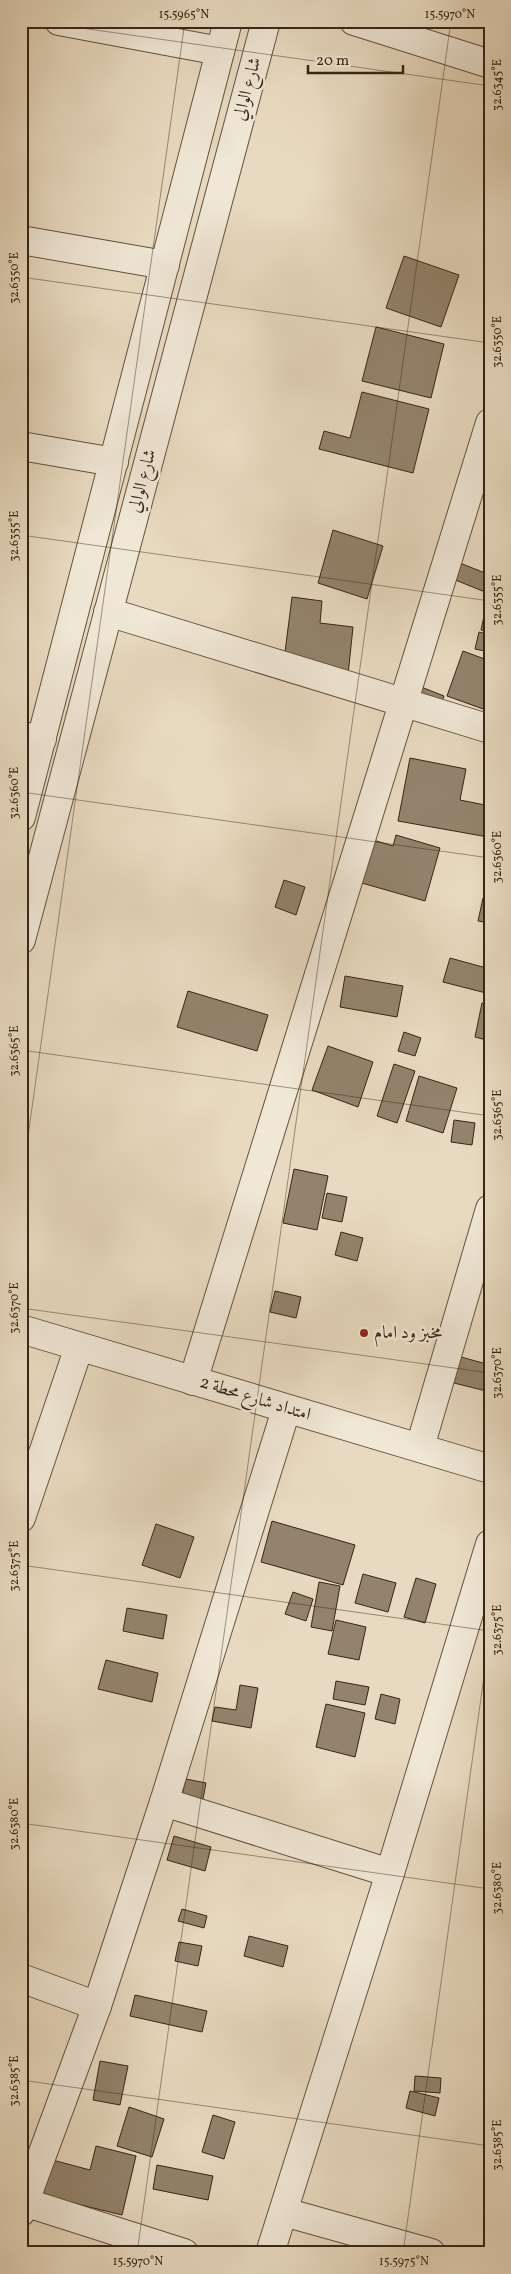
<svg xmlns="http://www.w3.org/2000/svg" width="511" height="2274" viewBox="0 0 511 2274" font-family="Vollkorn,Amiri,serif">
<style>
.building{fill:#93836d;stroke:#362513}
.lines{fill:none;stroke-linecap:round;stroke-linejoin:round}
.minor-casing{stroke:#62523e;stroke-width:30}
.tertiary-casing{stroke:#62523e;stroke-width:30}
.minor{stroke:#f0e7d6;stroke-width:28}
.tertiary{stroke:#f0e7d6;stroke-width:28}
.ticks{fill:none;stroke:#362513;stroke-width:1;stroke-opacity:0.45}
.poi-dot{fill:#8f2418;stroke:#f0e7d6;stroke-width:2}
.labels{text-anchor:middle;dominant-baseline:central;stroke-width:5;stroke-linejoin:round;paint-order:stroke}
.street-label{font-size:18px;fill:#362513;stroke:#f0e7d6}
.poi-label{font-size:18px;fill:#362513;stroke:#f0e7d6;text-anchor:start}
.neatline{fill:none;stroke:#362513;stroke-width:2}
.ticks-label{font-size:12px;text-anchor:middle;fill:#362513}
</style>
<rect width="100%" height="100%" fill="#e8dac0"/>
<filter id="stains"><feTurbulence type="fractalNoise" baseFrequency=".004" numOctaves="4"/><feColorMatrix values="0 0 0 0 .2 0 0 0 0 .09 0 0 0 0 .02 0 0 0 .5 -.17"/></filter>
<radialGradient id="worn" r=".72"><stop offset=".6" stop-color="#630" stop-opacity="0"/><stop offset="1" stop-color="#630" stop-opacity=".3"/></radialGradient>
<g class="building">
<path d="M404,256L459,275L441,327L386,308Z"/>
<path d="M376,327L444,344L431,398L362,381Z"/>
<path d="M362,392L429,409L413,473L319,449L324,431L350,438Z"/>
<path d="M333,530L383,546L367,599L318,583Z"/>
<path d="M455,561L490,575V594L448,577Z"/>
<path d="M292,597L322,601L320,623L353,627L348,675L283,668Z"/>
<path d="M487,602L490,603V632L481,630Z"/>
<path d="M479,632L490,635V652L475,649Z"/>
<path d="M463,651L490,661V699L486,710L447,696Z"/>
<path d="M411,683L444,696L437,713Z"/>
<path d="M410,758L466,769L460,800L490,806L488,837L398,821Z"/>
<path d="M396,835L440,848L425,901L351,880L363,837L393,846Z"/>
<path d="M284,880L305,887L296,915L275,907Z"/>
<path d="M483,898L490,899V923L478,921Z"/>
<path d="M450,958L490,969V979L486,993L443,982Z"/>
<path d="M345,976L403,986L397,1017L340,1007Z"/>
<path d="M188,991L268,1015L257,1051L177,1027Z"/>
<path d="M482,1003L490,1005V1041L475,1037Z"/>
<path d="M404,1032L421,1038L415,1056L398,1051Z"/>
<path d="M328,1046L373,1062L358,1107L312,1090Z"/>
<path d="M394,1064L415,1071L397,1123L377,1116Z"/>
<path d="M419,1076L457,1088L443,1133L406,1121Z"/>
<path d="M454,1120L475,1123L472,1145L451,1142Z"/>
<path d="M294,1169L328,1176L317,1230L283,1223Z"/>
<path d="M327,1193L347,1197L342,1222L322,1218Z"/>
<path d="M341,1232L363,1238L357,1261L335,1255Z"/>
<path d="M275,1291L301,1297L296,1318L270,1312Z"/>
<path d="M490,1343V1357L486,1356Z"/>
<path d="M454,1355L490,1365V1392L446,1381Z"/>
<path d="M272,1521L355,1545L343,1585L261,1562Z"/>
<path d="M156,1524L194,1537L180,1578L142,1565Z"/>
<path d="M363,1574L396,1583L388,1612L355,1603Z"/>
<path d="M416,1578L436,1584L425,1623L404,1617Z"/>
<path d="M319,1582L340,1586L332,1631L311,1627Z"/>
<path d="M293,1592L313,1599L306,1621L285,1614Z"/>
<path d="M127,1608L167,1615L163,1639L123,1631Z"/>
<path d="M336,1620L366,1627L359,1660L328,1654Z"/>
<path d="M106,1660L158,1673L152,1702L98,1689Z"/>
<path d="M336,1681L369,1687L365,1705L333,1699Z"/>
<path d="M240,1685L258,1688L251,1728L212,1721L215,1707L236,1710Z"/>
<path d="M381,1694L400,1699L395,1724L375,1719Z"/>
<path d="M326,1704L365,1713L355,1757L316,1747Z"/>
<path d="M186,1779L206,1783L203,1799L182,1795Z"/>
<path d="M174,1836L211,1847L205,1871L167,1860Z"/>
<path d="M182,1909L207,1916L204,1928L178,1921Z"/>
<path d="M249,1936L288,1946L283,1967L244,1956Z"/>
<path d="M179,1942L202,1946L198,1966L175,1961Z"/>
<path d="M135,1995L207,2011L202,2032L130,2016Z"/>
<path d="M100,2061L128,2066L120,2105L93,2100Z"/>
<path d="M415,2076L441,2078L440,2093L414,2091Z"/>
<path d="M410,2091L439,2098L435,2116L406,2108Z"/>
<path d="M129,2107L164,2119L152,2157L117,2146Z"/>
<path d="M213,2115L235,2122L224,2159L202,2152Z"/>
<path d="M96,2146L136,2156L122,2215L36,2194L45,2158L90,2170Z"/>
<path d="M157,2165L213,2176L208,2200L153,2189Z"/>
</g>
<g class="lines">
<g class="minor-casing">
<g id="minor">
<path d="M59,21L220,51"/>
<path d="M21,240L165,265"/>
<path d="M21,446L114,462"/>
<path d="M108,612L490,729"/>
<path d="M21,736L42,739"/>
<path d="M193,1381L490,423"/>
<path d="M420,1447L490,1209"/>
<path d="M21,1518L79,1347"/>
<path d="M164,1802L390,1873"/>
<path d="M21,1978L97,2006"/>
<path d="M21,2201L184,2253"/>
<path d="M21,2212L97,2006L164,1802L286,1410"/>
<path d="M284,2212L431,2253"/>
<path d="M270,2253L390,1873L490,1544"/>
</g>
</g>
<g class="tertiary-casing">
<g id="tertiary">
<path d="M354,21L490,64"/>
<path d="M21,817L228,21"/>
<path d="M21,940L266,21"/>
<path d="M21,1329L490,1469"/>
</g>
</g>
<use href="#minor" class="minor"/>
<use href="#tertiary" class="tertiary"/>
</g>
<path class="ticks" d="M32,21L490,86M21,277L490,343M21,535L490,601M21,792L490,858M21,1050L490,1116M21,1186L185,21M21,1308L490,1373M21,1565L490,1631M21,1823L490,1889M21,2080L490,2146M137,2253L451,21M403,2253L490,1634"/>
<circle class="poi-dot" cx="364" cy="1333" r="5"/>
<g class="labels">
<g class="street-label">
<text transform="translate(248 89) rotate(-75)">شارع الوالي</text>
<text transform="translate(143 481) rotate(-75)">شارع الوالي</text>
<text transform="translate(255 1399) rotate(17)">امتداد شارع محطة 2</text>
</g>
<g class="poi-label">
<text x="374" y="1333">مخبز ود امام</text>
</g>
</g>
<rect width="511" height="2274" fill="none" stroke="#e8dac0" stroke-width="55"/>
<path d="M308 65v8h95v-8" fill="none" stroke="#362513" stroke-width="2.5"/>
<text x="316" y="65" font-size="15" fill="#362513" stroke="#f0e7d6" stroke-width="4" paint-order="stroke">20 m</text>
<rect x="28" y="28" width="456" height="2218" class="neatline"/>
<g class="ticks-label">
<text x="184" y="18">15.5965°N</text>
<text x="450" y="18">15.5970°N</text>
<text transform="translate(497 85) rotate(-90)" y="4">32.6345°E</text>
<text transform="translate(14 278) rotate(-90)" y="4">32.6350°E</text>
<text transform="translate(497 342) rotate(-90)" y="4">32.6350°E</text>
<text transform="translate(14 536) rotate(-90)" y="4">32.6355°E</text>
<text transform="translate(497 600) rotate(-90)" y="4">32.6355°E</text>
<text transform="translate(14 793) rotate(-90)" y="4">32.6360°E</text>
<text transform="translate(497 857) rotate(-90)" y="4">32.6360°E</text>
<text transform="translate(14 1051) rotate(-90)" y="4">32.6365°E</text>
<text transform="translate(497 1115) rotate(-90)" y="4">32.6365°E</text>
<text transform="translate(14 1308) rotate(-90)" y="4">32.6370°E</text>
<text transform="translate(497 1373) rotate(-90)" y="4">32.6370°E</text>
<text transform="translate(14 1566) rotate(-90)" y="4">32.6375°E</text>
<text transform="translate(497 1630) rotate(-90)" y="4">32.6375°E</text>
<text transform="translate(14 1824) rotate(-90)" y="4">32.6380°E</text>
<text transform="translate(497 1888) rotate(-90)" y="4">32.6380°E</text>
<text transform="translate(14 2081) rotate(-90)" y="4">32.6385°E</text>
<text transform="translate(497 2145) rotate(-90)" y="4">32.6385°E</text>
<text x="138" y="2265">15.5970°N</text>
<text x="404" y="2265">15.5975°N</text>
</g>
<rect width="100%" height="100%" filter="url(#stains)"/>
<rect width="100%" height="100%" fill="url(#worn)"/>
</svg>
